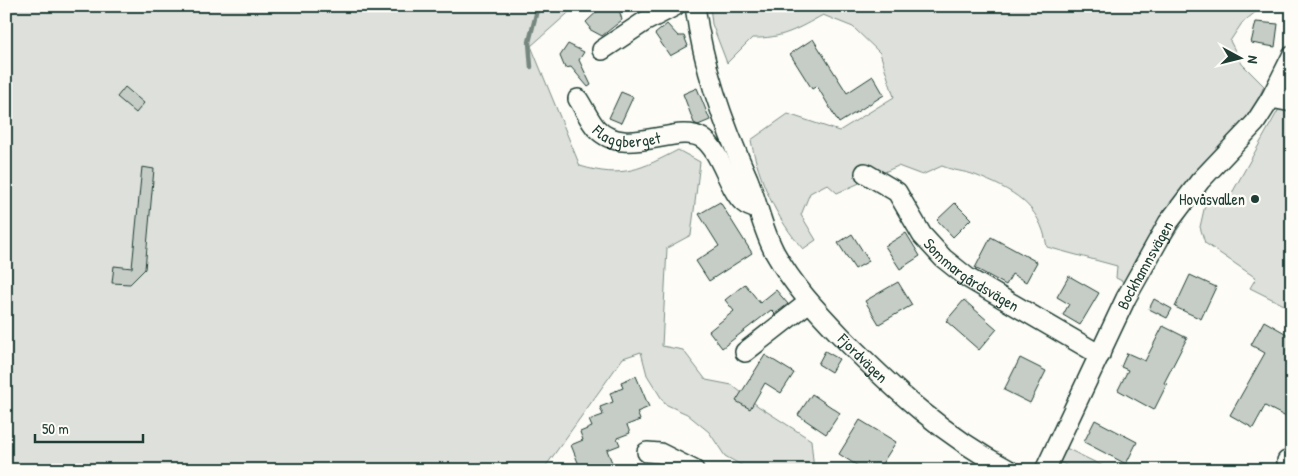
<svg xmlns="http://www.w3.org/2000/svg" width="1298" height="476" viewBox="0 0 1298 476" font-family="'Patrick Hand',sans-serif">
<style>
.green{fill:#dde0db;stroke:#7e8e88}
.lines{fill:none;stroke-linecap:round;stroke-linejoin:round}
.stream{stroke:#75877f;stroke-width:4.5}
.building{fill:#c6cdc7;stroke:#1f3d34}
.minor-casing{stroke:#1f3d34;stroke-width:22}
.minor{stroke:#fdfcf7;stroke-width:19}
.poi-dot{fill:#1f3d34;stroke:#fdfcf7;stroke-width:2}
.labels{text-anchor:middle;dominant-baseline:central;stroke-width:5;stroke-linejoin:round;paint-order:stroke}
.street-label{font-size:16px;fill:#1f3d34;stroke:#fdfcf7}
.poi-label{font-size:16px;fill:#1f3d34;stroke:#fdfcf7;text-anchor:end}
</style>
<rect width="100%" height="100%" fill="#fdfcf7"/>
<filter id="ink" filterUnits="userSpaceOnUse"><feTurbulence type="fractalNoise" baseFrequency=".02" numOctaves="2"/><feDisplacementMap in="SourceGraphic" scale="10" xChannelSelector="R" yChannelSelector="G"/><feConvolveMatrix kernelMatrix="1 2 1 2 8 2 1 2 1" color-interpolation-filters="sRGB"/></filter>
<g filter="url(#ink)">
<g class="green">
<path d="M6,6H576L531,46L580,166C623,179 641,169 678,150L700,162L691,235L667,248L662,346L683,350L706,380L732,385L758,406L811,440L814,470H750L725,456L709,432L687,414L665,404L647,375L641,352L623,358L543,470H6Z"/>
<path d="M710,6H1263L1242,23L1230,41L1242,64L1264,86L1247,124L1164,250L1137,282L1126,283L1116,278L1117,266L1047,247C1040,203 1012,190 975,175C964,171 954,171 942,166L922,175L898,166L837,193L827,184L810,193L801,215L816,240L803,249C777,220 758,179 751,140L788,114L839,131L894,97L880,53L853,27L823,15C797,29 782,39 752,38L727,63L712,24Z"/>
<path d="M1292,78V309L1250,288L1256,278L1205,243L1200,227L1205,205L1232,193L1280,107Z"/>
<path d="M1066,448L1111,470H1075L1060,462Z"/>
</g>
<g class="lines">
<path class="stream" d="M531,67L529,42L538,6"/>
</g>
<g class="building">
<path d="M603,6H618L622,20L602,36L589,29L590,27L586,22Z"/>
<path d="M1256,22L1278,24L1275,47L1251,43Z"/>
<path d="M667,24L678,36H684L688,46L670,56L655,34Z"/>
<path d="M813,39L847,93L873,76L884,95L839,123L817,86L812,89L790,54Z"/>
<path d="M568,44L584,52L579,60L591,85L588,87L571,67L565,68L560,56Z"/>
<path d="M125,87L144,103L136,113L117,97Z"/>
<path d="M697,88L710,120L698,125L694,123L683,94Z"/>
<path d="M621,92L633,97L621,123L609,118Z"/>
<path d="M142,167L154,169L145,269L130,284L112,283L114,266L132,268Z"/>
<path d="M720,202L752,253L709,281L696,261L719,246L699,214Z"/>
<path d="M955,203L971,219L953,237L937,220Z"/>
<path d="M906,233L920,256L900,269L885,246Z"/>
<path d="M852,234L869,261L855,269L838,243Z"/>
<path d="M991,237L1037,262L1026,282L1012,274L1006,285L975,268Z"/>
<path d="M1190,275L1216,287L1201,319L1175,307Z"/>
<path d="M1069,276L1099,293L1080,325L1063,315L1069,304L1057,297Z"/>
<path d="M898,282L912,305L879,324L865,301Z"/>
<path d="M745,284L760,303L776,290L788,304L775,314L771,310L722,348L709,331L734,311L725,300Z"/>
<path d="M1154,299L1172,309L1167,318L1149,309Z"/>
<path d="M964,300L997,329L979,350L946,321Z"/>
<path d="M1264,321L1292,337V420L1265,406L1253,428L1230,415L1265,353L1251,345Z"/>
<path d="M1163,326L1187,338L1164,383L1167,384L1154,410L1118,390L1128,370L1121,367L1127,353L1145,361Z"/>
<path d="M825,351L839,359L831,372L818,364Z"/>
<path d="M765,355L794,373L781,393L765,383L750,409L736,401Z"/>
<path d="M1020,358L1046,371L1030,403L1004,390Z"/>
<path d="M636,376L649,407L637,412L640,420L627,425L630,433L617,438L620,445L607,450L615,470H581L571,445L583,440L580,432L592,427L589,420L603,415L600,407L613,402L610,393L623,388L621,382Z"/>
<path d="M812,394L840,413L826,434L798,415Z"/>
<path d="M860,420L896,442L878,470H864L839,454Z"/>
<path d="M1095,420L1137,442L1126,464L1084,442Z"/>
</g>
<g class="lines">
<g class="minor-casing">
<g id="minor">
<path id="s1" d="M695,6C703,67 723,123 748,179C758,204 762,229 775,253C793,285 816,310 841,336C892,388 944,436 1009,470"/>
<path d="M602,50L644,22L675,6"/>
<path d="M1271,98L1292,102"/>
<path id="s2" d="M578,99C584,108 589,120 596,128C625,160 677,122 702,138C720,149 729,190 743,202C746,206 752,207 757,209"/>
<path id="s3" d="M865,173L897,192L922,235L943,258L968,278L1100,355"/>
<path d="M745,352L809,302"/>
<path d="M647,452L660,453L694,470"/>
<path d="M1287,461L1292,464"/>
<path id="s4" d="M1045,470L1126,298L1168,223L1200,181L1255,123L1271,98L1292,56"/>
</g>
</g>
<use href="#minor" class="minor"/>
</g>
</g>
<circle class="poi-dot" cx="1255" cy="199" r="5"/>
<g class="labels">
<g class="street-label">
<text stroke="none"><textPath href="#s2" startOffset="68">Flaggberget</textPath></text>
<text stroke="none"><textPath href="#s4" startOffset="228">Bockhamnsvägen</textPath></text>
<text stroke="none"><textPath href="#s3" startOffset="151">Sommargårdsvägen</textPath></text>
<text stroke="none"><textPath href="#s1" startOffset="398">Fjordvägen</textPath></text>
</g>
<g class="poi-label">
<text x="1245" y="199">Hovåsvallen</text>
</g>
</g>
<rect width="1298" height="476" fill="none" stroke="#fdfcf7" stroke-width="25"/>
<rect x="12" y="12" width="1273" height="451" fill="none" stroke="#1f3d34" stroke-width="2" filter="url(#ink)"/>
<g transform="translate(1240 58) rotate(97)" stroke="#fdfcf7" stroke-width="4" paint-order="stroke">
<path d="M0-4L9 19L0 12L-9 19Z" fill="#1f3d34"/>
<text y="-8" font-size="14" font-weight="bold" text-anchor="middle" fill="#1f3d34">N</text>
</g>
<path d="M35 434v8h108v-8" fill="none" stroke="#1f3d34" stroke-width="2.5"/>
<text x="42" y="434" font-size="15" fill="#1f3d34" stroke="#fdfcf7" stroke-width="4" paint-order="stroke">50 m</text>
</svg>
